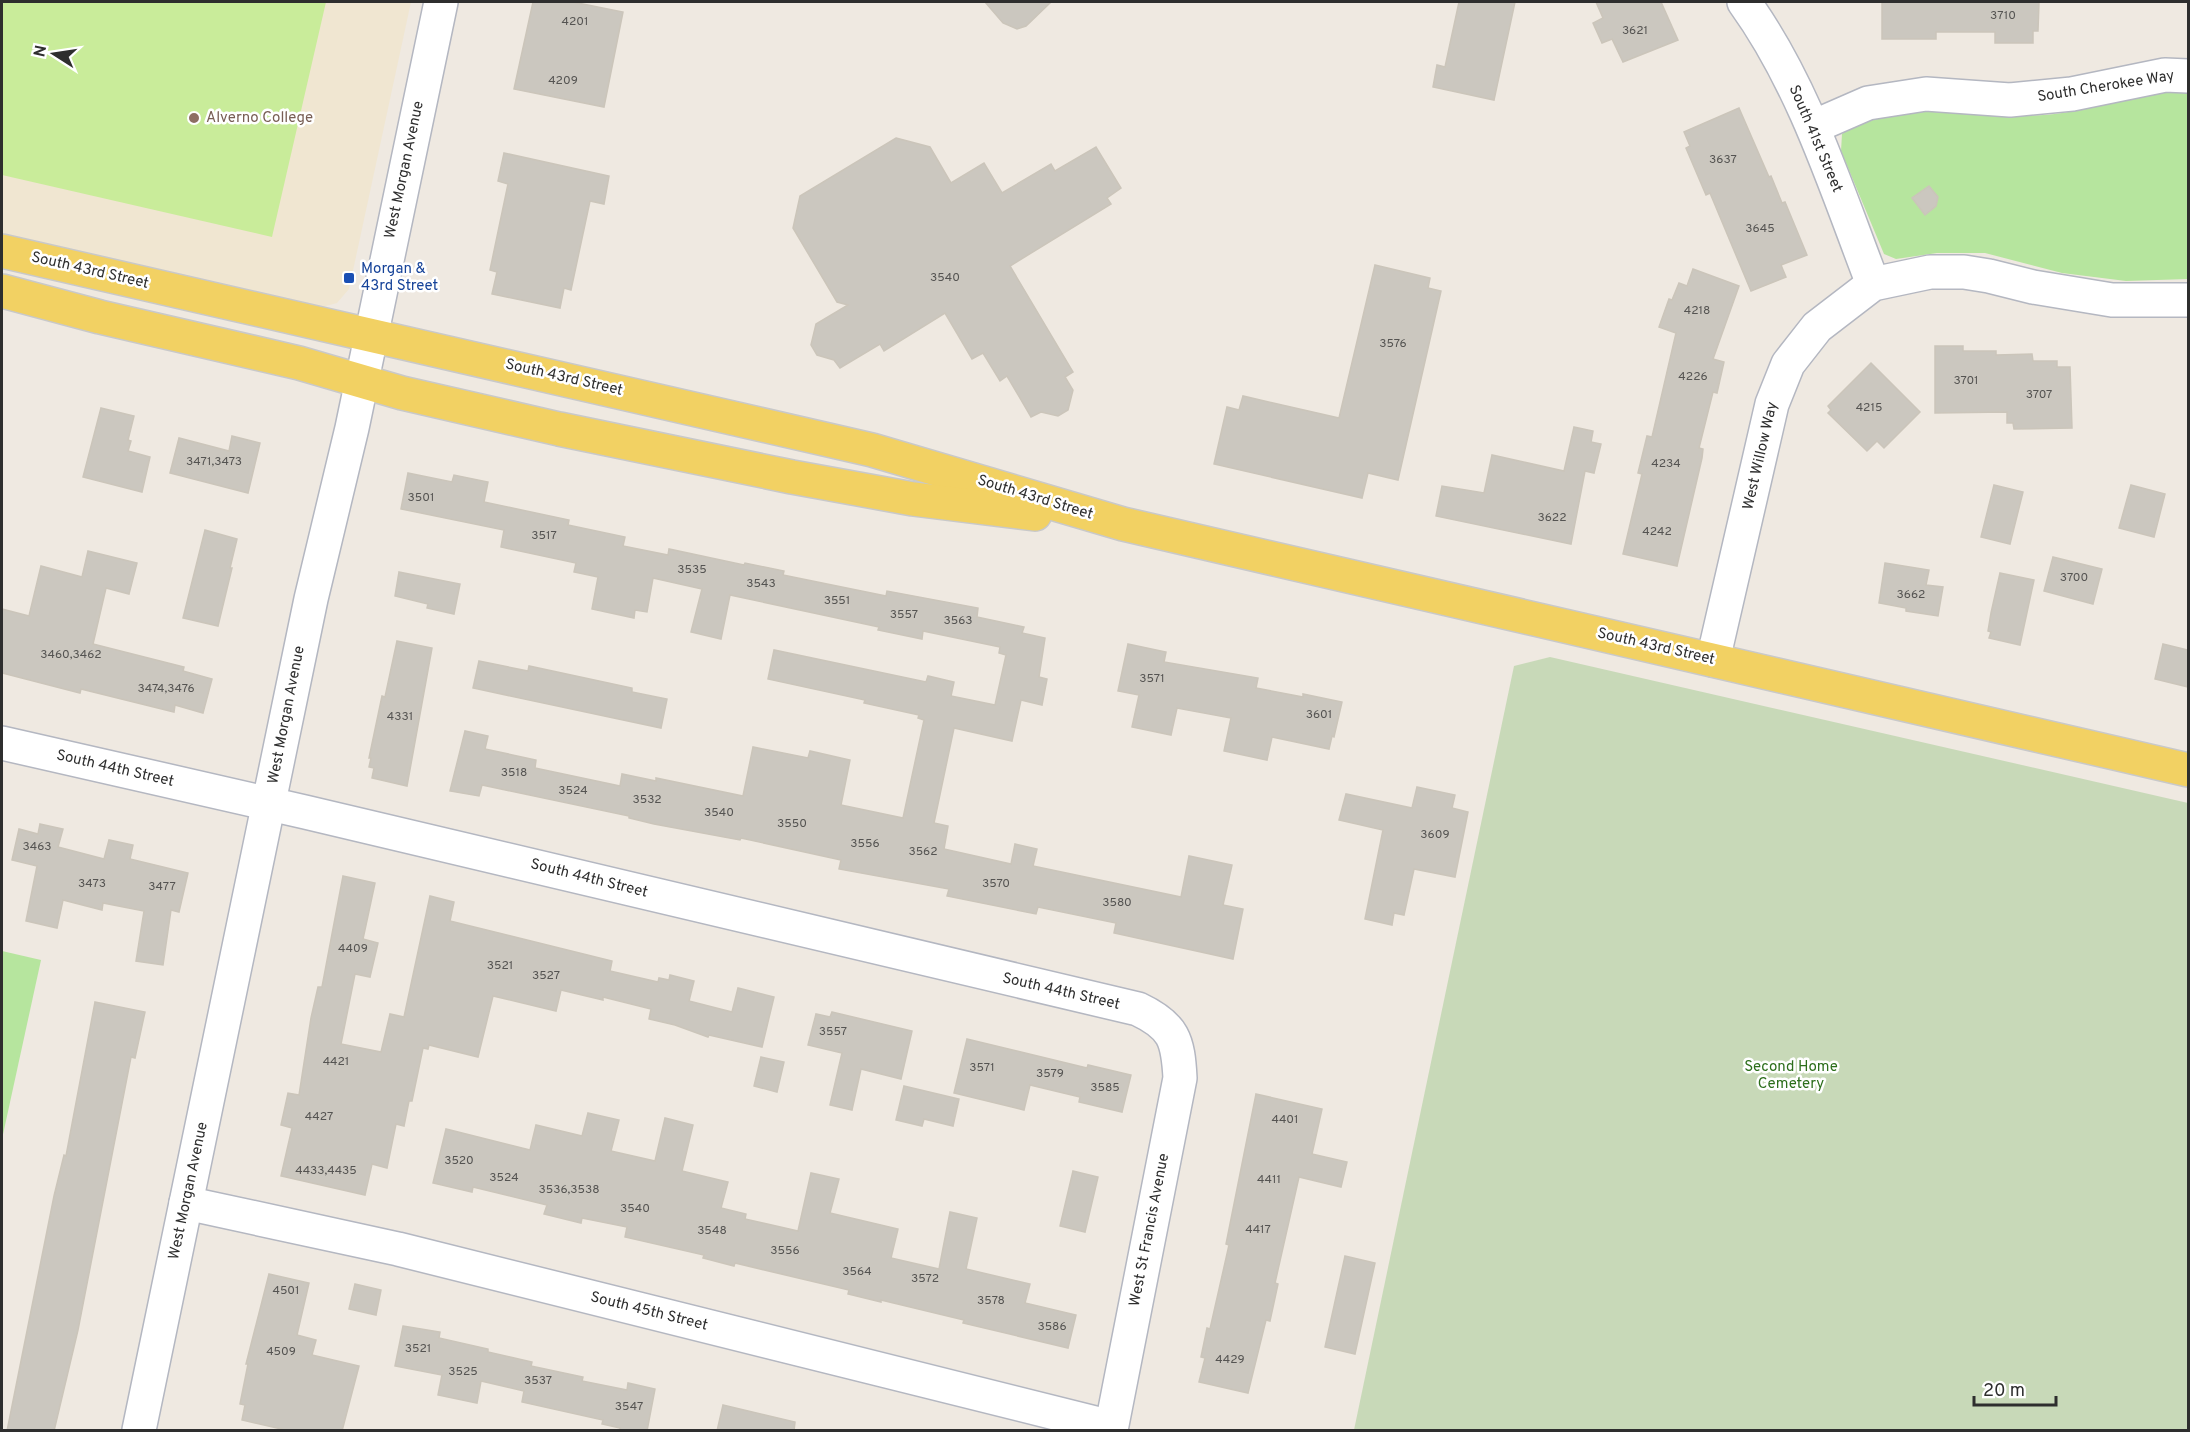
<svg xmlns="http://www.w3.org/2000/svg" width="2190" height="1432" viewBox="0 0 2190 1432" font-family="Overpass,sans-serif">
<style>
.education{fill:#f0e6d1}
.green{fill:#b6e59e}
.cemetery{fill:#c8d9b8}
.pitch{fill:#c9ec9a}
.building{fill:#cbc7bf;stroke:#cbc5ba;stroke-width:1.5}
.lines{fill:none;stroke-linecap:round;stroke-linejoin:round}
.minor-casing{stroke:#b4b7c1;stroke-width:36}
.major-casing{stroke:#c9c9c9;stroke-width:36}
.minor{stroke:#fff;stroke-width:33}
.major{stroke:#f2d163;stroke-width:33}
.education-dot{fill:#8d6e63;stroke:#fff;stroke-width:2}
.transit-dot{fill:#1a4fb4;stroke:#fff;stroke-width:2}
.labels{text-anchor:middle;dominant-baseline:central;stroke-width:5;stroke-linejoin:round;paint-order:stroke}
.number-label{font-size:12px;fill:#555452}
.street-label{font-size:15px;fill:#2e2e2e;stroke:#fff}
.education-label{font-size:15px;fill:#785e54;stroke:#fff;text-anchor:start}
.transit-label{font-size:15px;fill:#164399;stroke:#fff;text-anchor:start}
.park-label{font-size:15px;fill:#2c6e1b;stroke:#fff}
</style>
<rect width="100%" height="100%" fill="#efe9e1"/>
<path class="education" d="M2,2H411L349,289L337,303L322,307L2,234Z"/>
<g class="green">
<path d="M2184,90L2188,91V279L2126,281L2062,273L1985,253H1937L1896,259L1884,254L1841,151L1842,134C1897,93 1996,124 2062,113C2083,110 2104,103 2125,99C2144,95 2165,93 2184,90Z"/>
<path d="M2,951L41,960L2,1139Z"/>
</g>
<path class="cemetery" d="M1550,657L2188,803V1430H1354L1514,666Z"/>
<path class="pitch" d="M2,2H326L272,237L2,175Z"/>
<g class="building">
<path d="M533,2H573L623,12L604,107L514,89Z"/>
<path d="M985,2H1051L1026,26L1017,29L1003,23Z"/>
<path d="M1459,2H1515L1494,100L1433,87L1437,65L1445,67Z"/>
<path d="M1596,2H1661L1678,40L1623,62L1612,39L1602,43L1593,23L1603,18Z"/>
<path d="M1882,2H2039L2038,31H2033V43H1995V32H1936V39H1882Z"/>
<path d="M1739,108L1769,177L1771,176L1782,203L1785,202L1807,255L1781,265L1786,277L1751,291L1710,193L1706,195L1686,148L1690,146L1684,132Z"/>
<path d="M896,138L930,147L951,183L984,163L1002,193L1051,164L1055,171L1096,147L1121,188L1107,198L1111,204L1010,266L1073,372L1065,377L1073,390L1068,410L1058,416L1041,412L1031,417L1007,376L1000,381L983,353L972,359L945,313L884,351L880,344L840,368L834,360L817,355L811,345L816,324L848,305L837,302L793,228L800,196Z"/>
<path d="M504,153L609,176L604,204L590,201L571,290L564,288L560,308L492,294L497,272L490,270L508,184L498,181Z"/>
<path d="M1929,186L1938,197L1936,206L1925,215L1912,198Z"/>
<path d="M1375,265L1430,278L1428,288L1441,291L1398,480L1368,473L1362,498L1214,464L1227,407L1239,410L1243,396L1339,418Z"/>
<path d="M1693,269L1739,286L1713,359L1724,362L1717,393L1713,392L1699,448L1703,449L1702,458L1677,566L1623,554L1642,474L1638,473L1647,436L1652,437L1676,333L1659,327L1669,299L1672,300L1679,283L1687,286Z"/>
<path d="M1935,346H1963V351H1996V355L2032,354L2033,361H2057V367H2070L2072,428L2014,429L2013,423H2007V412L1935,413Z"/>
<path d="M1871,363L1920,412L1884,448L1877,441L1867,451L1828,413L1831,410L1828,406Z"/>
<path d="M101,408L134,416L128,440L131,441L128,451L150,457L142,492L83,477Z"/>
<path d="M1574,427L1593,431L1591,442L1601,444L1594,473L1585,471L1571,544L1436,516L1442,486L1484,493L1492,455L1564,471Z"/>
<path d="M232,436L260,443L248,493L170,473L179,438L229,451Z"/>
<path d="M408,473L452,482L454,475L488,482L484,502L569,520L568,525L625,537L623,546L668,555L669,549L744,565L745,563L784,571L783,575L886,596L887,591L978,608L977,617L1024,627L1022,633L1045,638L1039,677L1047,679L1042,705L1021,700L1012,741L954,728L934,823L948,826L944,849L1011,864L1015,844L1037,849L1033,866L1181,897L1189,856L1232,865L1223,905L1243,909L1233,959L1114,933L1116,923L1038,907L1036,914L947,896L949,889L839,869L841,860L741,838L740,840L654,824L629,818V816L482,785L479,796L450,791L465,731L488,736L485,749L536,760L535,768L620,786L622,774L656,781V778L743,796L753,747L808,758L810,751L850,760L841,805L903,818L924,720L918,718L919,715L864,703L865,700L768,679L774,650L926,682L928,676L954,682L951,696L995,705L1006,655L999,653L1000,647L923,631L922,639L878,630L879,627L730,595L721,639L691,632L702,589L653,578L647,612L635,610L634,618L592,609L598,577L574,572L576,563L501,547L504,530L401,509Z"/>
<path d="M1994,485L2023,492L2010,544L1981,537Z"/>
<path d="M2131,485L2165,494L2154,537L2119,528Z"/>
<path d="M205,530L237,539L230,568H232L218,626L183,618Z"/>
<path d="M88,551L137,563L129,594L106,588L93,644L184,667L183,671L212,679L203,713L175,705L174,712L81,689L80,693L2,673V609L29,616L41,566L82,577Z"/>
<path d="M2053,557L2102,569L2093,604L2044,591Z"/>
<path d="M1885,563L1929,570L1926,585L1943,587L1938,616L1906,611V608L1879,603Z"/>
<path d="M399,572L460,584L454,614L427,608L428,604L395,596Z"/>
<path d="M2000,573L2034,580L2020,645L1989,638L1991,632L1988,631L1991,613Z"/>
<path d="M397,641L432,648L407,786L372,778L374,768L369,767L371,758H369L382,696L385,697Z"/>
<path d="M1128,644L1166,652L1164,662L1258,678L1256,688L1303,697V694L1342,702L1334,737L1332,736L1329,749L1272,737L1267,760L1224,751L1231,718L1177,708L1171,735L1132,727L1139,695L1118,691Z"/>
<path d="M2163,644L2188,650V687L2155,679Z"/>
<path d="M479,661L528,671L529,666L632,688V692L667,699L661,728L473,688Z"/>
<path d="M1417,787L1455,795L1452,808L1468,812L1455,877L1414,869L1404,915L1394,913L1392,925L1365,919L1383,830L1339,820L1346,794L1412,808Z"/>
<path d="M40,824L63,829L58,847L104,859L109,840L133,845L130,859L188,873L179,912L171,910L163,965L136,961L144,911L103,903L102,910L63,900L57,928L26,921L37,866L12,860L19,829L38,834Z"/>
<path d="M343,876L375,883L363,939L378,943L370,977L355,974L341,1044L381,1052L390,1014L404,1017L430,896L454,902L450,921L612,961L610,971L658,982L659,978L669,980L670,975L694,981L689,1001L732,1012L738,988L774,997L762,1047L709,1035L708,1037L675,1025L649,1019L651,1009L603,997V1000L561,990L556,1011L493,996L478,1057L429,1045L428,1049L423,1048L412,1101H409L404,1126L396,1124L387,1168L372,1164L365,1195L281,1176L292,1128L281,1125L288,1093L299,1095L311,1018L318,987H322Z"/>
<path d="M95,1002L145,1012L135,1058L131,1057L78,1330L54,1431H7L54,1196L64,1155L66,1156Z"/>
<path d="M832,1012L912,1031L901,1079L861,1069L852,1110L830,1105L842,1053L808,1045L816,1014L830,1017Z"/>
<path d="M967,1039L1087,1068L1088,1065L1131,1075L1122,1112L1079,1102L1080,1097L1030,1085L1024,1110L954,1093Z"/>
<path d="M761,1057L784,1062L777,1092L754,1086Z"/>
<path d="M904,1086L959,1099L953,1126L924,1119L922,1126L896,1120Z"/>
<path d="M1256,1094L1322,1109L1312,1154L1347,1162L1341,1187L1299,1177L1275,1283L1278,1284L1270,1321L1266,1320L1248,1393L1199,1382L1205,1358L1201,1357L1207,1328L1210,1329L1229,1245L1226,1244Z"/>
<path d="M588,1113L619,1120L611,1151L655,1161L665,1118L693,1125L682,1171L728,1182L721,1208L746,1214L745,1219L798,1231L811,1173L839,1179L830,1213L898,1229L891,1258L939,1269L950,1212L977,1218L966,1269L1030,1284L1025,1303L1076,1315L1068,1348L963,1323L964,1320L881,1300V1302L848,1294L849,1290L735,1263L734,1266L703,1258L704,1255L625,1237L627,1227L582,1218L581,1223L544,1214L547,1205L473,1187L472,1192L433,1183L446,1129L530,1150L536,1125L582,1136Z"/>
<path d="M1073,1171L1098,1177L1085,1232L1060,1226Z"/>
<path d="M1345,1256L1375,1263L1355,1354L1325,1347Z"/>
<path d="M269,1274L309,1283L297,1335L316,1340L312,1355L359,1366L342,1431H290L242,1420L245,1405L240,1404L248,1364H246Z"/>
<path d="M355,1284L381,1290L376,1315L349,1309Z"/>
<path d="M403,1326L440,1332L439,1338L488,1349V1352L532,1362L531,1366L583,1377L582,1381L627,1390L628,1383L655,1389L647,1431H620V1428L602,1424L603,1420L522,1402L524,1391L481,1381L477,1403L438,1395L442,1375L395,1366Z"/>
<path d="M723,1405L795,1422L794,1431H717Z"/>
</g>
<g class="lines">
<g class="minor-casing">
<g id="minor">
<path d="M1744,2C1804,85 1836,188 1873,284"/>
<path d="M1813,127L1868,103L1926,94L2010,100L2072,94L2165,75L2188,76"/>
<path d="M1713,660L1772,404L1788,364L1817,327L1873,284L1930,272H1964L1989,276L2033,287L2112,300H2188"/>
<path d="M2,743L305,812L1138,1009C1174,1026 1178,1040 1180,1078L1111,1430"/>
<path d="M186,1203L398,1249L1111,1427"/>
<path d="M139,1430L311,599L352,428L441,2"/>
</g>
</g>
<g class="major-casing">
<g id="major">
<path d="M2,251L872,450L1123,524L2188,770"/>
<path d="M2,291L100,317L299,363L402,393L559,429L792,477L913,499L1035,514"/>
</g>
</g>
<use href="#minor" class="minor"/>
<use href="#major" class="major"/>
</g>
<circle class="education-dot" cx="194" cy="118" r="6"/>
<rect class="transit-dot" x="343" y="272" width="12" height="12" rx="3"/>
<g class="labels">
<g class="number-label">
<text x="2003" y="16">3710</text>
<text x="575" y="22">4201</text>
<text x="1635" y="31">3621</text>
<text x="563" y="81">4209</text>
<text x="1723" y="160">3637</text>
<text x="1760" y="229">3645</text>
<text x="945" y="278">3540</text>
<text x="1697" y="311">4218</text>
<text x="1393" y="344">3576</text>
<text x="1693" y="377">4226</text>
<text x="1966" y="381">3701</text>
<text x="2039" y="395">3707</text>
<text x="1869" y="408">4215</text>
<text x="214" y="462">3471,3473</text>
<text x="1666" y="464">4234</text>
<text x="421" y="498">3501</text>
<text x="1552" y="518">3622</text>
<text x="1657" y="532">4242</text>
<text x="544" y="536">3517</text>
<text x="692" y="570">3535</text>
<text x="2074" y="578">3700</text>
<text x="761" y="584">3543</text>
<text x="1911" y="595">3662</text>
<text x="837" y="601">3551</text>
<text x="904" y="615">3557</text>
<text x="958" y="621">3563</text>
<text x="71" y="655">3460,3462</text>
<text x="1152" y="679">3571</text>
<text x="166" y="689">3474,3476</text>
<text x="1319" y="715">3601</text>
<text x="400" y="717">4331</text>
<text x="514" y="773">3518</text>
<text x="573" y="791">3524</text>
<text x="647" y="800">3532</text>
<text x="719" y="813">3540</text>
<text x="792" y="824">3550</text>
<text x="1435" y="835">3609</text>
<text x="865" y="844">3556</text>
<text x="37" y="847">3463</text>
<text x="923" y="852">3562</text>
<text x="92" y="884">3473</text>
<text x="996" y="884">3570</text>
<text x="162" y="887">3477</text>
<text x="1117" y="903">3580</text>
<text x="353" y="949">4409</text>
<text x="500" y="966">3521</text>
<text x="546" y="976">3527</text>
<text x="833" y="1032">3557</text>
<text x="336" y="1062">4421</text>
<text x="982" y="1068">3571</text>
<text x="1050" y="1074">3579</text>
<text x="1105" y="1088">3585</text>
<text x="319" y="1117">4427</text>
<text x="1285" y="1120">4401</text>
<text x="459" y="1161">3520</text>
<text x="326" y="1171">4433,4435</text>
<text x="504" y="1178">3524</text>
<text x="1269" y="1180">4411</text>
<text x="569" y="1190">3536,3538</text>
<text x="635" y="1209">3540</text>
<text x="1258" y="1230">4417</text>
<text x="712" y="1231">3548</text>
<text x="785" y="1251">3556</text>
<text x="857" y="1272">3564</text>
<text x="925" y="1279">3572</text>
<text x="286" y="1291">4501</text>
<text x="991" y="1301">3578</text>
<text x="1052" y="1327">3586</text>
<text x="418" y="1349">3521</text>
<text x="281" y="1352">4509</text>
<text x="1230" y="1360">4429</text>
<text x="463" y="1372">3525</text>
<text x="538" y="1381">3537</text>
<text x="629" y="1407">3547</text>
</g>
<g class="street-label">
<text transform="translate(2106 87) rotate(-9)">South Cherokee Way</text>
<text transform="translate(1815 139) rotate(67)">South 41st Street</text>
<text transform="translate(405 170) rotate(-78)">West Morgan Avenue</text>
<text transform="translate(90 271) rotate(13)">South 43rd Street</text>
<text transform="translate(564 378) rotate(13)">South 43rd Street</text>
<text transform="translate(1761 456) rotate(-77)">West Willow Way</text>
<text transform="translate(1035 498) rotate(17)">South 43rd Street</text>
<text transform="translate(1656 647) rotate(13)">South 43rd Street</text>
<text transform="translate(287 715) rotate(-79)">West Morgan Avenue</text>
<text transform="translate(115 769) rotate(13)">South 44th Street</text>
<text transform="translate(589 879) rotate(14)">South 44th Street</text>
<text transform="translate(1061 992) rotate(13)">South 44th Street</text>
<text transform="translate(189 1191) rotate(-78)">West Morgan Avenue</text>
<text transform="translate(1150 1230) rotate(-79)">West St Francis Avenue</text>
<text transform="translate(649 1312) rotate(14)">South 45th Street</text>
</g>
<g class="education-label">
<text x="206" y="118">Alverno College</text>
</g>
<g class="transit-label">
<text x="361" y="269">Morgan &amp;<tspan x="361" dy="17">43rd Street</tspan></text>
</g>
<g class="park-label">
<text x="1791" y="1067">Second Home<tspan x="1791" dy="17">Cemetery</tspan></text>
</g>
</g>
<rect width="2190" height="1432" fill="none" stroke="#2e2e2e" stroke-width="6"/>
<g transform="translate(54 54) rotate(282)" stroke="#ffffff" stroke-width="4.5" paint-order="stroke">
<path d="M0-4.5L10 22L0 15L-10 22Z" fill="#2e2e2e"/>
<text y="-9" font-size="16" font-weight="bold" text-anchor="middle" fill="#2e2e2e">N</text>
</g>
<path d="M1974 1396v9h82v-9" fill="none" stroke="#2e2e2e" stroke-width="3"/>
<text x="1983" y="1396" font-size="18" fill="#2e2e2e" stroke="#ffffff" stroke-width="4.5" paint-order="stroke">20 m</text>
</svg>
